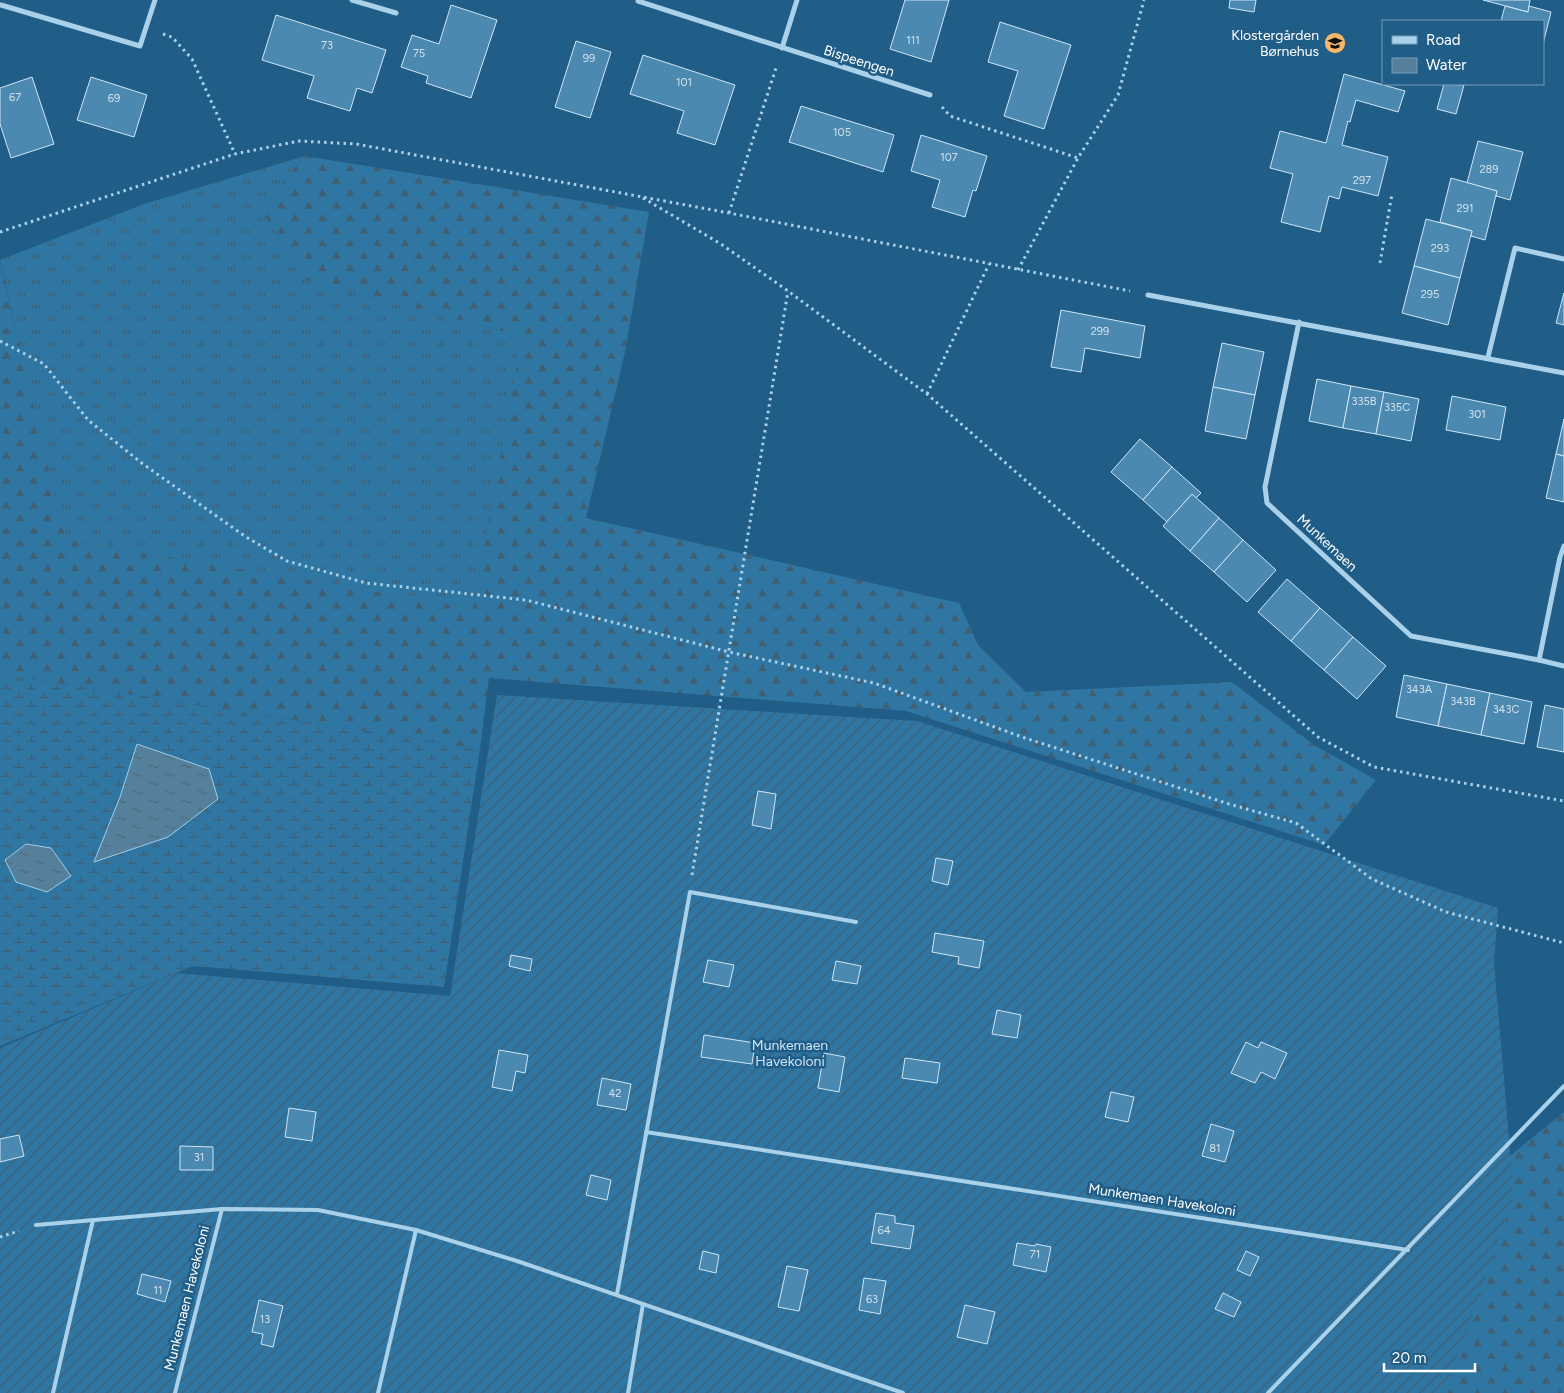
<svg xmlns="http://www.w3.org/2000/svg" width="1564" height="1393" viewBox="0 0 1564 1393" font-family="Figtree,sans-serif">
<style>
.grass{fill:url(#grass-tufts)}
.forest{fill:url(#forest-firs)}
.wetland{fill:url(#wetland-marsh)}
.garden{fill:url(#garden-furrows)}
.water{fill:url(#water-ripples);stroke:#9dceeb}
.building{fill:#4c89b1;stroke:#cee7f7}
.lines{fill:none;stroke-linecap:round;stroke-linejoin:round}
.path{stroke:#a9d1ea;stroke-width:3;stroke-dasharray:2.5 4;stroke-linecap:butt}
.lane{stroke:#a9d1ea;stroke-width:4}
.street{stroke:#a9d1ea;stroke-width:5}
.labels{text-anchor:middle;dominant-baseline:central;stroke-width:5;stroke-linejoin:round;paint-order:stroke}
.number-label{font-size:11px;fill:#d2e2ec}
.poi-label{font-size:14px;fill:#fff;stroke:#205d87;text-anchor:end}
.street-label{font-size:14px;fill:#fff;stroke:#205d87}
.park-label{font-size:14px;fill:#cee7f7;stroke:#205d87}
</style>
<defs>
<pattern id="grass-tufts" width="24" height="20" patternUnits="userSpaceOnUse" patternTransform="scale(1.25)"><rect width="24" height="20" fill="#3076a3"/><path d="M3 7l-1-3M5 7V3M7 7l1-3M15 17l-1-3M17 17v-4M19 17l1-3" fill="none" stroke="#3f5f73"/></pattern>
<pattern id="forest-firs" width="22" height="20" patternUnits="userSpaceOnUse" patternTransform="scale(1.25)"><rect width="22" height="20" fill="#3076a3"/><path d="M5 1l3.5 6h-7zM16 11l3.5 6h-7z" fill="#3f5f73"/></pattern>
<pattern id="wetland-marsh" width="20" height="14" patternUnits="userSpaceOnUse" patternTransform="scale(1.25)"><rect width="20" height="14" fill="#3076a3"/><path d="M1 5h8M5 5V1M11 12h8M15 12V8" fill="none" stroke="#3f5f73"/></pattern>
<pattern id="garden-furrows" width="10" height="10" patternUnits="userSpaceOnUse" patternTransform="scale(1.25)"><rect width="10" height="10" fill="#3076a3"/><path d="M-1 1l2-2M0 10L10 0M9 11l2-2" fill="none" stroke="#3f5f73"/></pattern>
<pattern id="water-ripples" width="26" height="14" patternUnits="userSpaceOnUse" patternTransform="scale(1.25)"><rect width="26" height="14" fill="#54809c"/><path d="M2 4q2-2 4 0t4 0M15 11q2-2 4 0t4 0" fill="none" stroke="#506978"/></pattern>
</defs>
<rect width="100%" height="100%" fill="#205d87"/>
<path class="grass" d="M305,156L261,210L307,280L523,336L473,609L64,540L0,260L144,204Z"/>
<g class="forest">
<path d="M305,156L649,212L625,352L586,518L959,603L978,645L1026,692L1232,682L1314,745L1376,780L1324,845L906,711L489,678L480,749L0,674V262L65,540L473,608L522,336L307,280L261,210Z"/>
<path d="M1564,1112V1393H1314L1499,1165Z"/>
</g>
<path class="wetland" d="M0,674L480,749L444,987L193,966L0,1046Z"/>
<path class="garden" d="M497,695L917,721L1498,908L1494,962L1514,1197L1444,1393H0V1048L176,973L450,996Z"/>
<g class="water">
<path d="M137,744L209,769L218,799L168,837L94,862L120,797Z"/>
<path d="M26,844L51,848L71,876L47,892L16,882L5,860Z"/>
</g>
<g class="building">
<path d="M905,0H949L931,62L890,49Z"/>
<path d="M1230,0H1256L1254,12L1229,8Z"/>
<path d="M1483,0H1530L1528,12Z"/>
<path d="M451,5L497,20L471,98L426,83L428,76L401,67L412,35L439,44Z"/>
<path d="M1505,6L1528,12L1529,6L1551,12L1543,44V21H1501Z"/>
<path d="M276,15L386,50L372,93L357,88L350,111L307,98L314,76L262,60Z"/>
<path d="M1000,22L1071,45L1044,129L1004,116L1018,71L988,62Z"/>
<path d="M576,41L611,52L590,118L555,107Z"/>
<path d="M643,55L735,85L715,145L677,133L684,111L630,94Z"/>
<path d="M1344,74L1405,91L1398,112L1356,100L1350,122L1348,121L1342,145L1388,157L1378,196L1342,187L1339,199L1329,196L1320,232L1281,222L1293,174L1270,168L1280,131L1326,143Z"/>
<path d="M32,77L54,144L11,158L0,124V88Z"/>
<path d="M91,77L147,95L134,137L77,120Z"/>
<path d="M1444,84L1464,85L1456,114L1437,109Z"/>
<path d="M801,106L894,135L883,172L789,142Z"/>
<path d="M921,135L987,156L976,191L973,190L965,217L932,207L940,180L911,171Z"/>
<path d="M1478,141L1523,152L1510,200L1496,196L1497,191L1467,183Z"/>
<path d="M1451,178L1497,191L1485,240L1471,236L1472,231L1440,222Z"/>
<path d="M1426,219L1472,231L1460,278L1414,266Z"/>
<path d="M1414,266L1460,278L1448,325L1402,313Z"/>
<path d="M1564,293V325L1556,323Z"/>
<path d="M1061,310L1145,326L1140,358L1085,348L1081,372L1051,367Z"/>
<path d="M1222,343L1264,352L1255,395L1213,387Z"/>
<path d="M1317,379L1351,386L1343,428L1309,421Z"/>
<path d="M1351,386L1384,392L1376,434L1343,428Z"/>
<path d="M1213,387L1255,395L1246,439L1205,431Z"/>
<path d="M1384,392L1419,399L1411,441L1376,434Z"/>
<path d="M1452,396L1506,407L1500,440L1446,430Z"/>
<path d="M1564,419V456L1556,454Z"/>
<path d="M1140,439L1172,467L1143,500L1111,472Z"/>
<path d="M1556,454L1564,456V502L1546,498Z"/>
<path d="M1172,467L1201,493L1196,498L1192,494L1167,522L1143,500Z"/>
<path d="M1192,494L1219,518L1190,551L1163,526Z"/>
<path d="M1219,518L1243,540L1214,572L1190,551Z"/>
<path d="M1243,540L1276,570L1247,602L1214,572Z"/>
<path d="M1287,579L1320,608L1291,641L1258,612Z"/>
<path d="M1320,608L1353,637L1324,670L1291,641Z"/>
<path d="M1353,637L1386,666L1357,699L1324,670Z"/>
<path d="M1404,675L1447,684L1438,726L1396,717Z"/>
<path d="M1447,684L1490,693L1481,735L1438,726Z"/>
<path d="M1490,693L1532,702L1524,744L1481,735Z"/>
<path d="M1545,705L1564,709V752L1537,747Z"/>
<path d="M758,791L776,794L771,829L752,825Z"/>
<path d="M936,858L953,861L948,885L932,881Z"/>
<path d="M935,933L984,941L979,968L958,964L959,957L932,952Z"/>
<path d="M511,955L532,959L530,971L509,966Z"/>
<path d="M708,960L734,965L729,987L703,982Z"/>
<path d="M836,961L861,966L857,984L832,980Z"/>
<path d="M997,1010L1021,1015L1017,1038L992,1034Z"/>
<path d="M704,1035L755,1043L752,1064L701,1057Z"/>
<path d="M1246,1042L1258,1048L1261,1042L1287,1053L1275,1079L1261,1072L1255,1083L1231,1073Z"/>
<path d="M499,1050L528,1055L525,1073L516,1071L512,1091L492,1087Z"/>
<path d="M824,1053L845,1057L839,1092L818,1088Z"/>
<path d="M905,1058L940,1063L937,1083L902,1078Z"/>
<path d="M602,1078L631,1084L626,1110L597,1105Z"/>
<path d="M1111,1092L1134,1097L1128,1122L1105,1117Z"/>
<path d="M289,1108L316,1112L312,1141L285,1137Z"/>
<path d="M1211,1124L1234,1131L1225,1162L1202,1156Z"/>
<path d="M19,1135L24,1156L0,1162V1139Z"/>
<path d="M180,1146L213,1147V1170H180Z"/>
<path d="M591,1175L611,1180L607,1200L586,1195Z"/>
<path d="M876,1213L895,1216V1223L914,1226L910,1249L871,1243Z"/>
<path d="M1017,1243L1035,1246L1036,1244L1051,1247L1046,1272L1013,1265Z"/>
<path d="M703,1251L719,1255L716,1273L699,1269Z"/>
<path d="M1246,1251L1259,1257L1250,1276L1237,1270Z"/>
<path d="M787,1266L808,1270L799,1311L778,1307Z"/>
<path d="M142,1274L171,1281L165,1302L137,1294Z"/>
<path d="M864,1278L886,1281L880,1314L859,1310Z"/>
<path d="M1223,1293L1241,1302L1234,1317L1215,1309Z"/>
<path d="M259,1300L283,1306L273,1347L261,1344L263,1334L252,1332Z"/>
<path d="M965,1305L995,1312L987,1344L957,1337Z"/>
</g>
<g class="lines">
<g class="path">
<path d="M163,34L172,37L192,59L235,154"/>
<path d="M942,107L950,116L1078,158"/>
<path d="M643,198L721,244L788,291L927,394L1318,737L1374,767L1564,801"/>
<path d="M729,213L777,65"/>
<path d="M0,232L235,154L299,141L356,144L729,213L1130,291"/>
<path d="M1380,263L1392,194"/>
<path d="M1018,270L1078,158L1118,95L1144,0"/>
<path d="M0,341L44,364L88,420L143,464L246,537L287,561L366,583L526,600L729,652L874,683L1022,737L1229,804L1296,823L1372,879L1446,912L1564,943"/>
<path d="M927,394L989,264"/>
<path d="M692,875L788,291"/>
<path d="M0,1237L19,1231"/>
</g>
<g class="lane">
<path d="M646,1132L1408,1250"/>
<path d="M36,1225L222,1209L318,1210L416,1230L517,1261L903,1393"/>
<path d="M617,1294L690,892L856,922"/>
<path d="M53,1393L93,1220"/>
<path d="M175,1393L222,1209"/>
<path d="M378,1393L416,1230"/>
<path d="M628,1393L643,1304"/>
<path d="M1268,1393L1564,1086"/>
</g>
<g class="street">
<path d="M352,0L396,13"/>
<path d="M638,1L930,95"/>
<path d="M1,5L140,46L155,0"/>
<path d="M782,48L797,0"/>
<path d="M1148,295L1564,373"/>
<path d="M1299,322L1265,487L1267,503L1411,636L1539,660L1560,557L1564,546"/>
<path d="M1488,357L1515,248L1564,259"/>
<path d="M1539,660L1564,666"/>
</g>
</g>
<defs>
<g id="school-disc" transform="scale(1.125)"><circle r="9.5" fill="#f8b86a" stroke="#205d87"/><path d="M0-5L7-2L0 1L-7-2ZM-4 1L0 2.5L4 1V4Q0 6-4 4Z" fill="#111"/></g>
</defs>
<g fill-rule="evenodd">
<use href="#school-disc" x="1335" y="43"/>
</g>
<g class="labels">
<g class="number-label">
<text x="913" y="40">111</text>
<text x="327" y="45">73</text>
<text x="419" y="53">75</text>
<text x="589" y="58">99</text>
<text x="684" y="82">101</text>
<text x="15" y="97">67</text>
<text x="114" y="98">69</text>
<text x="842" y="132">105</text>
<text x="949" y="157">107</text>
<text x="1489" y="169">289</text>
<text x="1362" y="180">297</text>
<text x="1465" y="208">291</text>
<text x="1440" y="248">293</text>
<text x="1430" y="294">295</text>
<text x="1100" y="331">299</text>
<text x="1364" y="401">335B</text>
<text x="1397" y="407">335C</text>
<text x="1477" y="414">301</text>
<text x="1419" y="689">343A</text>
<text x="1463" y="701">343B</text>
<text x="1506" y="709">343C</text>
<text x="615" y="1093">42</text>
<text x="1215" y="1148">81</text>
<text x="199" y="1157">31</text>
<text x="884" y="1230">64</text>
<text x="1035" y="1254">71</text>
<text x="158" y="1290">11</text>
<text x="872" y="1299">63</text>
<text x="265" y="1319">13</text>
</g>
<g class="poi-label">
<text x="1319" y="35">Klostergården<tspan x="1319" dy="16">Børnehus</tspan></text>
</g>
<g class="street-label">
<text transform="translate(859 61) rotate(18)">Bispeengen</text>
<text transform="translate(1327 543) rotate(43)">Munkemaen</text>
<text transform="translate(1162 1200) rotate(9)">Munkemaen Havekoloni</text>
<text transform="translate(187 1298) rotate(-76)">Munkemaen Havekoloni</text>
</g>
<g class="park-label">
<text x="790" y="1045">Munkemaen<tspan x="790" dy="16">Havekoloni</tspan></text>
</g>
</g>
<rect x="1382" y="20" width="162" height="65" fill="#205d87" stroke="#799eb7"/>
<rect x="1392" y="36" width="25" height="8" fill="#a9d1ea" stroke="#799eb7"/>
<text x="1426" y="45" font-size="15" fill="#ffffff">Road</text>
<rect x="1392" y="58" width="25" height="15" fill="url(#water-ripples)" stroke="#799eb7"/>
<text x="1426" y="70" font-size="15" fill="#ffffff">Water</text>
<path d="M1384 1363v8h91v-8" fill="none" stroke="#ffffff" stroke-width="2.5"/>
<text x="1392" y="1363" font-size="15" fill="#ffffff" stroke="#205d87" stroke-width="4" paint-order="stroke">20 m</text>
</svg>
